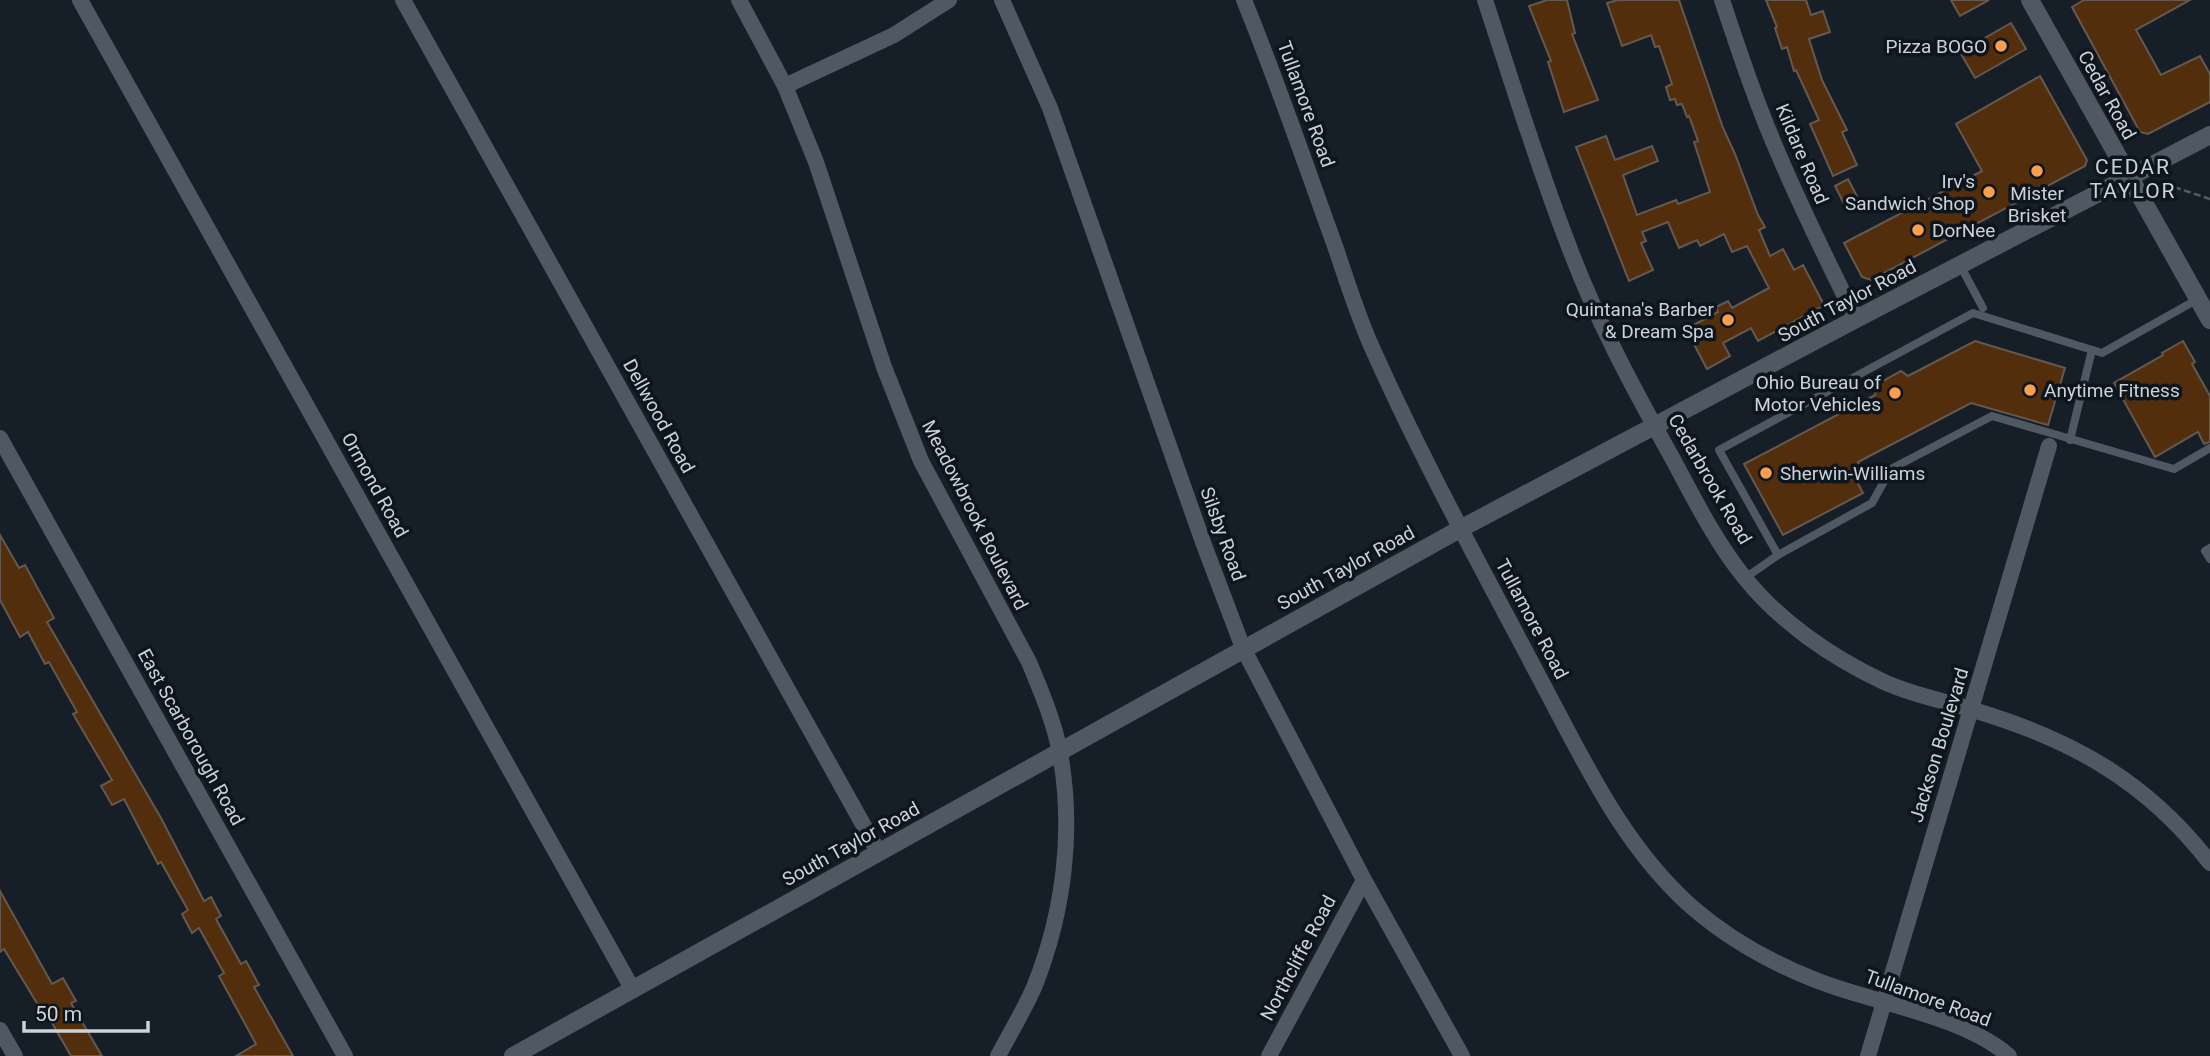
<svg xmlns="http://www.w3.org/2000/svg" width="2210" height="1056" viewBox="0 0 2210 1056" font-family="Roboto,sans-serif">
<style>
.building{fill:#522e0d;stroke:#645950;stroke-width:2}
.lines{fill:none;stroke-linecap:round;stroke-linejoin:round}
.path{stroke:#555c64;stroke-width:2.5;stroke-dasharray:7 3.5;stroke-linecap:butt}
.service{stroke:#505863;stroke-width:8}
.minor{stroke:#505863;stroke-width:16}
.secondary{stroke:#505863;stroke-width:18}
.poi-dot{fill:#fa9f4f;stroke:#0d151d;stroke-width:2.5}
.labels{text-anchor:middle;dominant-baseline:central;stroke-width:7;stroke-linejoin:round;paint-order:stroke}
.poi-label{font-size:19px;fill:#cdd2d8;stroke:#0d151d;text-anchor:end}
.street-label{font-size:19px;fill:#cdd2d8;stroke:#0d151d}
.neighbourhood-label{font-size:21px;letter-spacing:2px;fill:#cdd2d8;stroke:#0d151d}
</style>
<rect width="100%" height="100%" fill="#161e27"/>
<g class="building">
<path d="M1547,0H1567L1575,33L1572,34L1598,100L1564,112L1548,62L1551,61L1529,6Z"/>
<path d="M1618,0H1679L1723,128L1735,154L1758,215L1765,227L1759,230L1770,256L1783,249L1794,270L1803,265L1822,301L1821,307L1758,341L1751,328L1723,343L1730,356L1707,369L1686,329L1718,312L1716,307L1728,301L1732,308L1769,288L1747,246L1732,252L1724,234L1700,246L1697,240L1679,248L1668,222L1642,232L1646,241L1641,243L1653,270L1629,281L1576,147L1606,136L1615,160L1652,146L1658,161L1623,175L1637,215L1676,200L1678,204L1710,192L1694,142L1698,141L1689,116L1687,117L1682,104L1677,105L1675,99L1670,100L1666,87L1672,84L1659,46L1655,47L1651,35L1622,46L1607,3Z"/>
<path d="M1766,0H1806L1811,15L1823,11L1830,32L1809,39L1822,80L1847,130L1842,132L1857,165L1833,176L1810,124L1819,120L1796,70L1794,71L1787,47L1782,49L1775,28L1777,27Z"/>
<path d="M1951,0H1989L1960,16Z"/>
<path d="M2084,0H2190L2136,30L2161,75L2200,56L2210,74V102L2148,134L2140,132L2072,7Z"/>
<path d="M2011,23L2026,49L1975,78L1960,52Z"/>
<path d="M2040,76L2087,160L2085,166L1871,280L1862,277L1844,243L1982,171L1956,124Z"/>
<path d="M1848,179L1859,200L1845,206L1835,186Z"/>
<path d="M1975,341L2065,368L2048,425L1971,403L1858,462L1861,467L1852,472L1863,493L1783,535L1744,464L1875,395L1878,384L1901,371L1908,376Z"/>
<path d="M2183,341L2195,362L2192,364L2210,396V442L2204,444L2198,432L2155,457L2114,383L2163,355L2162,353Z"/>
<path d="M0,535L19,568L25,565L54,618L47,622L161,818L204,901L211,897L221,916L216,919L241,964L246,961L259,985L254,987L293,1056H236L256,1044L219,976L224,973L199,928L192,933L182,914L188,910L161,862L158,864L124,799L112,805L101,786L112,780L73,714L77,712L49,662L45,664L28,632L20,637L0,600Z"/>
<path d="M0,891L52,984L63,978L76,1001L71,1003L102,1056H71L48,1016L46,1018L4,949L0,952Z"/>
</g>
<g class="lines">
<path class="path" d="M2174,187L2210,199"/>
<g class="service">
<path d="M1960,265L1983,308"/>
<path d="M2070,440L2092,350"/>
<path d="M2210,548L2205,551L2210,559"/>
<path d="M1778,555L1872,503L1891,469L1992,416L2174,469L2210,448"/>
<path d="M1745,578L1778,555L1719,450L1973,313L2102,353L2198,299"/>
</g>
<g class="minor">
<path d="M80,0L633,990"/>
<path d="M403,0L879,853"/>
<path d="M739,0L785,86L816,162L884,367L921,461L1029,662C1041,691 1054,721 1060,753C1074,831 1064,911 1035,985C1025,1009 1010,1033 998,1056"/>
<path d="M1002,0L1050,108L1204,545L1243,648L1364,880L1462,1056"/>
<path d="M1244,0C1277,81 1305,163 1335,246C1346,278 1356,311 1370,343C1420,456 1480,565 1538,675C1582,757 1622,846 1693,908C1729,939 1774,964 1818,981C1874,1003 1964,1016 2009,1056"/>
<path d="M1485,0C1512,82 1537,164 1568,244C1595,317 1632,386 1670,454C1693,496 1714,540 1744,577C1779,621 1831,657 1882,681C1911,695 1943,700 1973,710C2071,739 2147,781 2210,863"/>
<path d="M1722,0C1740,54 1758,108 1781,160C1804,214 1830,266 1856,319"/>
<path d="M785,86L894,35L949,0"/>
<path d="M0,438L345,1056"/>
<path d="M0,1030L15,1056"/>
<path d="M1269,1056L1364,880"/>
<path d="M1868,1056L2049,446"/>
</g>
<g class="secondary">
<path d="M2030,0L2210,320"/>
<path d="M513,1056L1460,529L1856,319L2210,135"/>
</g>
</g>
<g class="poi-dot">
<circle cx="2001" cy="46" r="7"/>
<circle cx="2037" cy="171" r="7"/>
<circle cx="1989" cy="192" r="7"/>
<circle cx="1918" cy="230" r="7"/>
<circle cx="1728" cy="320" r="7"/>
<circle cx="2030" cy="390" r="7"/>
<circle cx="1895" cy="393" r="7"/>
<circle cx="1766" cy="473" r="7"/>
</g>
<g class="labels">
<g class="poi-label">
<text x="1987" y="46">Pizza BOGO</text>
<text x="1975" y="181">Irv's<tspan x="1975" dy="22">Sandwich Shop</tspan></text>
<text x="2037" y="193" text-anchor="middle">Mister<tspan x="2037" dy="22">Brisket</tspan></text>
<text x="1932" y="230" text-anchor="start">DorNee</text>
<text x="1714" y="309">Quintana's Barber<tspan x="1714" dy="22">&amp; Dream Spa</tspan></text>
<text x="1881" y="382">Ohio Bureau of<tspan x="1881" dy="22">Motor Vehicles</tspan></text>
<text x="2044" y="390" text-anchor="start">Anytime Fitness</text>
<text x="1780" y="473" text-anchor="start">Sherwin-Williams</text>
</g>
<g class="street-label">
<text transform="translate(2107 95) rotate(61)">Cedar Road</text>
<text transform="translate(1306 104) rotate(70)">Tullamore Road</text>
<text transform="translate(1802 154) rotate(67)">Kildare Road</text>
<text transform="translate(1847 301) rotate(-28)">South Taylor Road</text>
<text transform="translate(659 416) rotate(61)">Dellwood Road</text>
<text transform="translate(1710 479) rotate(60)">Cedarbrook Road</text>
<text transform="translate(375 485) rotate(61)">Ormond Road</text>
<text transform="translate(975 515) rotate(63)">Meadowbrook Boulevard</text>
<text transform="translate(1223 534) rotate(70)">Silsby Road</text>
<text transform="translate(1346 568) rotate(-29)">South Taylor Road</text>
<text transform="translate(1532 619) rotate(62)">Tullamore Road</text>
<text transform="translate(191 737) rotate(61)">East Scarborough Road</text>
<text transform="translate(1939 745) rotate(-73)">Jackson Boulevard</text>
<text transform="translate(851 844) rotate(-29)">South Taylor Road</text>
<text transform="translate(1298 958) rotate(-62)">Northcliffe Road</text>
<text transform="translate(1928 998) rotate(20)">Tullamore Road</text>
</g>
<g class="neighbourhood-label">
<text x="2133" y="167">CEDAR<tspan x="2133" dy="24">TAYLOR</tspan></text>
</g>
</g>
<path d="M24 1021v10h124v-10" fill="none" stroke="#cdd2d8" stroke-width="3.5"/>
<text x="35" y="1021" font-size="21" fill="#cdd2d8" stroke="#0d151d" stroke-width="5" paint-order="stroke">50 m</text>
</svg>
